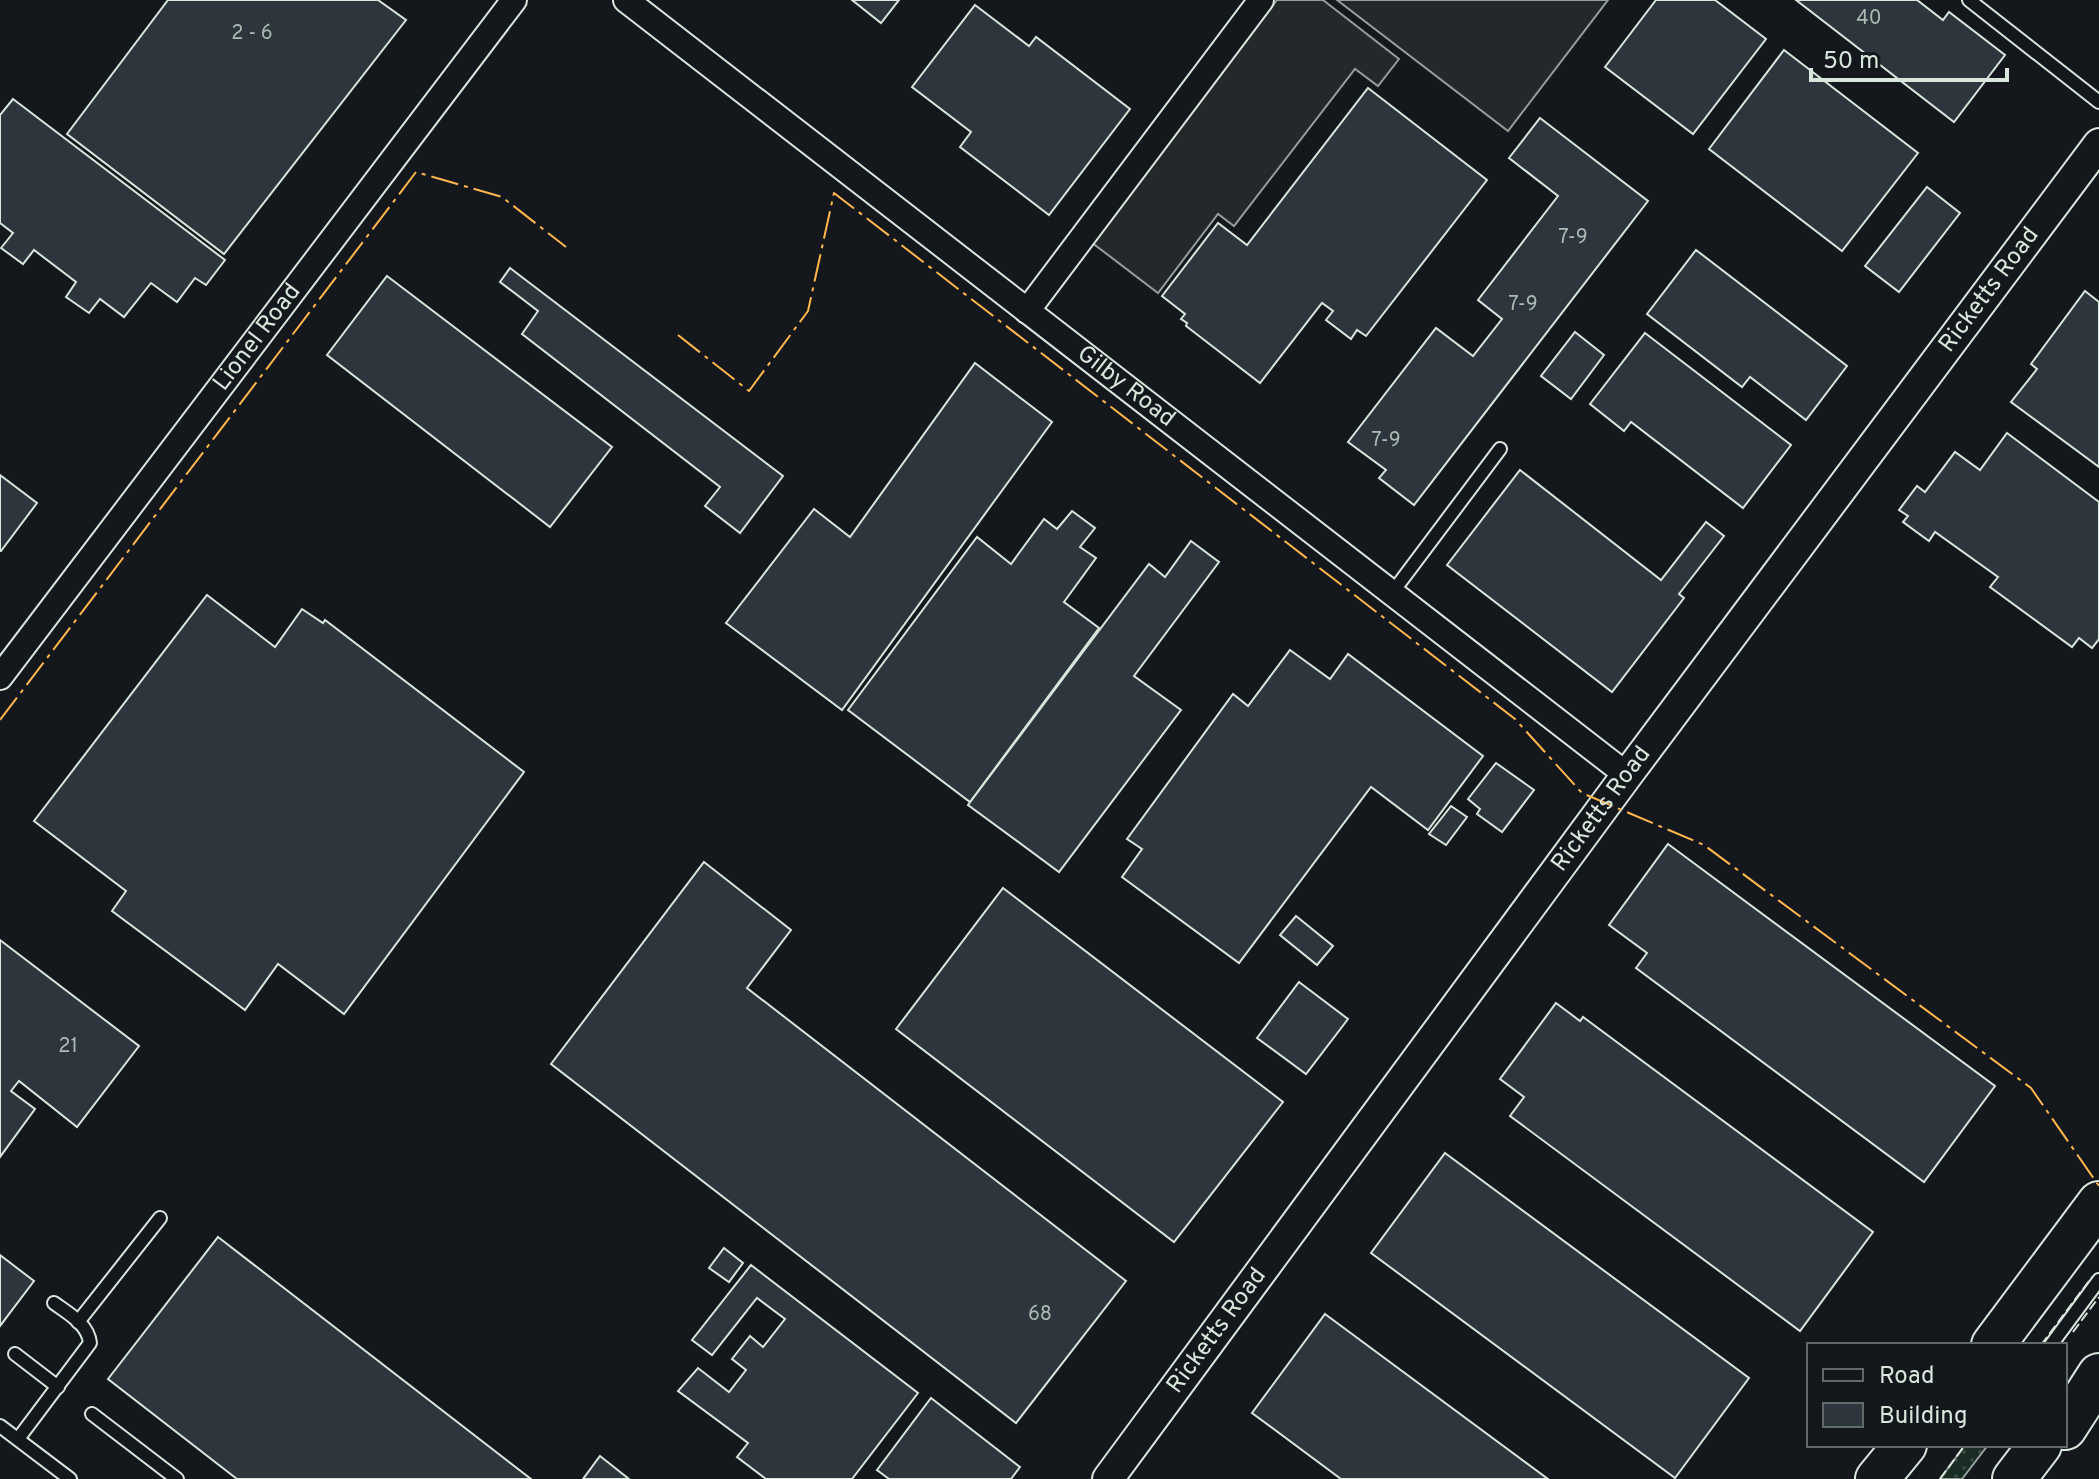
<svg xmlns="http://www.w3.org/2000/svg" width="2099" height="1479" viewBox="0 0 2099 1479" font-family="Overpass,sans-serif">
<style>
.grass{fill:url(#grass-dots);stroke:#939e99;stroke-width:2}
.parking{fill:#24282b;stroke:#939e99;stroke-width:2}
.building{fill:#2c363c;stroke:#d8e6dc;stroke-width:2}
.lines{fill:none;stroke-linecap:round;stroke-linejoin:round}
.service-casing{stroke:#d8e6dc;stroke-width:16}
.minor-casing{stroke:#d8e6dc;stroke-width:28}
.tertiary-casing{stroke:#d8e6dc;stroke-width:34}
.motorway-casing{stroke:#d8e6dc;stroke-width:46}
.service{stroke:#14181c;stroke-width:12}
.minor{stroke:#14181c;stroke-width:24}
.tertiary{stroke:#14181c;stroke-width:30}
.motorway{stroke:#14181c;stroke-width:42}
.fence{stroke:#d8e6dc;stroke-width:2;stroke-dasharray:10 4;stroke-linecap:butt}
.power{stroke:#ffb74d;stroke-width:2;stroke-dasharray:28 6 4 6;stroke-linecap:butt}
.labels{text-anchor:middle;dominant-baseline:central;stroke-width:6;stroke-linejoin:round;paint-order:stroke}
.number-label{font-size:20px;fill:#adbab4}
.street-label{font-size:24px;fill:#d8e6dc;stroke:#14181c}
</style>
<defs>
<pattern id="grass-dots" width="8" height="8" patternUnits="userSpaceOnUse" patternTransform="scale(2)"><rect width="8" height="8" fill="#1a2d24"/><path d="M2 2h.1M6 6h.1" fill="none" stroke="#3b4b43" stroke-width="1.8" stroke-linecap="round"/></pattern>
</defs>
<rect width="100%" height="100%" fill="#14181c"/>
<path class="grass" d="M1965,1445H1988L1962,1479H1940Z"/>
<g class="parking">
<path d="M1277,0H1323L1399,59L1378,86L1355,69L1234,226L1218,214L1158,293L1091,242Z"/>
<path d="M1337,0H1608L1508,131Z"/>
</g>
<g class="building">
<path d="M168,0H378L406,20L224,254L67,134Z"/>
<path d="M852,0H899L881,23Z"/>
<path d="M1656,0H1715L1766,39L1693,134L1605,67Z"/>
<path d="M1796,0H1917L1943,20L1949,12L2005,55L1954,122Z"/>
<path d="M975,5L1029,46L1036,37L1130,109L1049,215L960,147L971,132L912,87Z"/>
<path d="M1784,50L1918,153L1842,251L1709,149Z"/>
<path d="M1368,88L1487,180L1366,336L1357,330L1351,339L1326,320L1333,311L1322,303L1260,383L1186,326L1187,323L1181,319L1185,314L1162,296L1218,223L1247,245Z"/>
<path d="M13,99L225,260L206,285L195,278L177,302L151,283L124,317L100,299L89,313L66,297L76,282L34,250L23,264L1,248L13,233L0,223V115Z"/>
<path d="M1540,118L1648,201L1414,505L1379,478L1386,470L1348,442L1436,328L1473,356L1502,319L1478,300L1558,196L1509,158Z"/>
<path d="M1927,187L1960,213L1899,292L1865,266Z"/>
<path d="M1696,250L1847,366L1806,420L1750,377L1742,387L1647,314Z"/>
<path d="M510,268L783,476L740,533L705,506L720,487L522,334L538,311L500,282Z"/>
<path d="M387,276L612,447L550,527L327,355Z"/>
<path d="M2085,291L2099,302V467L2011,402L2037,369L2031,364Z"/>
<path d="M1575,332L1604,355L1571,399L1541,376Z"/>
<path d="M1645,333L1791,445L1743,508L1631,422L1624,431L1590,404Z"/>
<path d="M975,363L1052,422L842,710L726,623L814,509L850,537Z"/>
<path d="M2007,433L2099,502V639L2092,648L2079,638L2072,647L1990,587L1998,577L1935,532L1929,541L1903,522L1908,516L1899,510L1917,486L1925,492L1955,452L1980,470Z"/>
<path d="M1520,470L1661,580L1706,522L1724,536L1679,594L1684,598L1612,692L1447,565Z"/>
<path d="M0,475L37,503L1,551H0Z"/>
<path d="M1072,511L1095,528L1080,547L1096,558L1064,602L1099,628L970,802L848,710L977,537L1011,564L1044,519L1057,529Z"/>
<path d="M1191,541L1219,562L1134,676L1181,710L1059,872L968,805L1149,564L1165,577Z"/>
<path d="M207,595L275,647L302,609L323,623L325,620L524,772L344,1014L278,964L245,1010L112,911L126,891L34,821Z"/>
<path d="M1290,650L1330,679L1348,654L1483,756L1428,830L1371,787L1239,963L1122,877L1142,849L1127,839L1233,694L1248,706Z"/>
<path d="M1496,763L1534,790L1502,832L1477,814L1480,809L1468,799Z"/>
<path d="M1451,806L1467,817L1446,845L1429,834Z"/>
<path d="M1668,844L1995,1086L1924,1182L1636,968L1647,953L1609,925Z"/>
<path d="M704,862L791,930L747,988L1126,1281L1016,1423L551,1064Z"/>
<path d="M1003,888L1283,1102L1174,1242L896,1029Z"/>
<path d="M1296,916L1333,946L1317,965L1280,935Z"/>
<path d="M0,940L139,1046L77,1127L19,1081L11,1091L35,1109L0,1157Z"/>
<path d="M1299,982L1348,1019L1306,1074L1257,1038Z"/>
<path d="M1556,1003L1580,1021L1583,1017L1873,1232L1800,1331L1510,1116L1524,1097L1500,1079Z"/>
<path d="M1445,1153L1749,1378L1675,1478L1371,1253Z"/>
<path d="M218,1237L531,1479H237L108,1379Z"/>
<path d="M724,1248L743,1263L729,1282L709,1268Z"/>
<path d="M0,1255L34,1281L0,1326Z"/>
<path d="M751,1265L918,1393L852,1479H766L737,1457L748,1443L678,1391L698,1368L729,1392L746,1370L732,1359L750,1336L763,1347L785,1319L757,1298L712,1355L692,1340Z"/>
<path d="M1325,1314L1548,1479H1341L1252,1413Z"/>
<path d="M931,1398L1020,1467L1011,1479H889L877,1470Z"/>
<path d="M600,1456L629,1479H583Z"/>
</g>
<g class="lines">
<g class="service-casing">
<g id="service">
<path d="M1969,0L2099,102"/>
<path d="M1392,593L1500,449"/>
<path d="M78,1322L160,1218"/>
<path d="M2051,1345L2099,1280"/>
<path d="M15,1354L58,1387"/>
<path d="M92,1414L177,1479"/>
<path d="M0,1426L70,1479"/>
<path d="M18,1439L90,1343C88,1324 69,1314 54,1303"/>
</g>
</g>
<g class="minor-casing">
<g id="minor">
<path id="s1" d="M626,0L1627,775"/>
<path d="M1027,311L1261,0"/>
<path id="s2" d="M0,677L514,0"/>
</g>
</g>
<g class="tertiary-casing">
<g id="tertiary">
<path id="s3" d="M1108,1479L1627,775L2099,144"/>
</g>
</g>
<g class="motorway-casing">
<g id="motorway">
<path d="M1993,1345L2099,1203"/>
<path d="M2065,1428L2099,1375"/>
<path d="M1877,1479L1905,1445"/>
<path d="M2014,1479L2040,1445"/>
</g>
</g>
<use href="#service" class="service"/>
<use href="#minor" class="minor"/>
<use href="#tertiary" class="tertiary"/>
<use href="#motorway" class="motorway"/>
<g class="fence">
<path d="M2073,1332L2099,1297"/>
<path d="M2041,1345L2092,1277"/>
<path d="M1940,1479L1965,1445"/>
</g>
<g class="power">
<path d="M678,335L749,391L808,311L834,193L1515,719L1582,793L1704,845L2031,1088L2099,1186"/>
<path d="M0,720L416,172L502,197L566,247"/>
</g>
</g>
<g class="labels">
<g class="number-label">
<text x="1869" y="19">40</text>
<text x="252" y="34">2 - 6</text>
<text x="1573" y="238">7-9</text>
<text x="1523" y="305">7-9</text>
<text x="1386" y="441">7-9</text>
<text x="68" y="1047">21</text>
<text x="1040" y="1315">68</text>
</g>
<g class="street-label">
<text stroke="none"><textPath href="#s3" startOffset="1480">Ricketts Road</textPath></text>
<text stroke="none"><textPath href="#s2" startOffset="426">Lionel Road</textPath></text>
<text stroke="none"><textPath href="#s1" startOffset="632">Gilby Road</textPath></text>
<text stroke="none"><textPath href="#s3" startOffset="832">Ricketts Road</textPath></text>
<text stroke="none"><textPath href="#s3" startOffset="184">Ricketts Road</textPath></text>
</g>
</g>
<rect x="1807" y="1343" width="260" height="104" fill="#14181c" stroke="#626a69" stroke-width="2"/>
<rect x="1823" y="1369" width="40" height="12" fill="#14181c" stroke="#626a69" stroke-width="2"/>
<text x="1879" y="1383" font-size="24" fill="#d8e6dc">Road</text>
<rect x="1823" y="1403" width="40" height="24" fill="#2c363c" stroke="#626a69" stroke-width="2"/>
<text x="1879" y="1423" font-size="24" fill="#d8e6dc">Building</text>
<path d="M1811 68v12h196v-12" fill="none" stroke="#d8e6dc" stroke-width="4"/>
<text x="1823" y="68" font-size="24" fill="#d8e6dc" stroke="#14181c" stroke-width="6" paint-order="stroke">50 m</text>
</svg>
